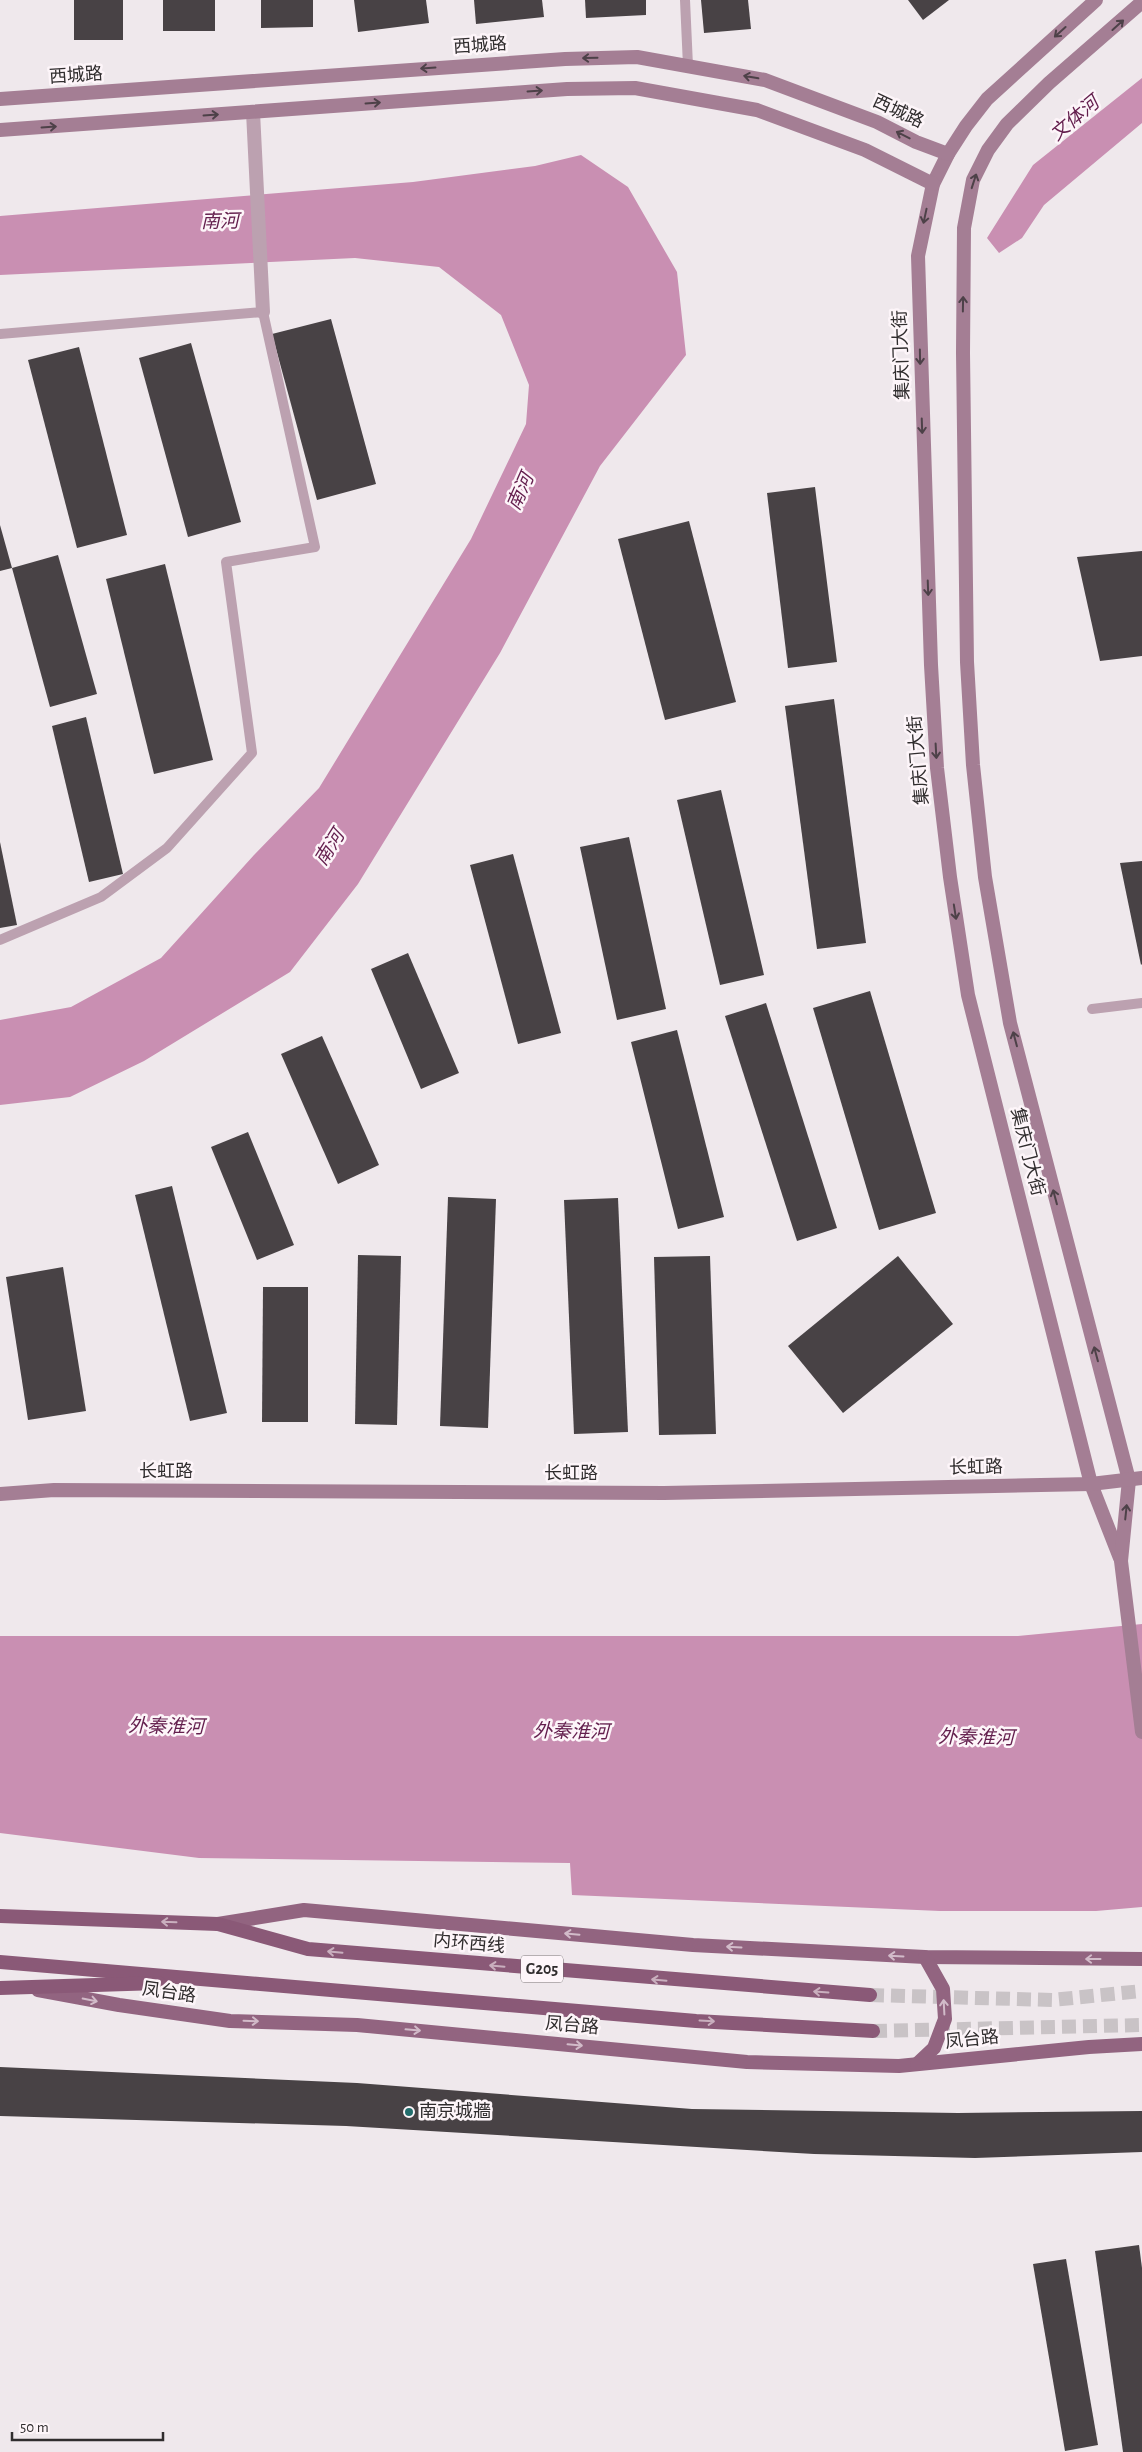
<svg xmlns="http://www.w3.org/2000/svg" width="1142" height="2452" viewBox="0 0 1142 2452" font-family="'Alegreya Sans','Noto Sans SC',sans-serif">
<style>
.water{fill:#c98fb2}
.building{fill:#484245}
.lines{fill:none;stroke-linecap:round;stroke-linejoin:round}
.trunk-tunnel{stroke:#c9c3c6;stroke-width:14;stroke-dasharray:14 7;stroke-linecap:butt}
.service{stroke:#bca1b0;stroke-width:10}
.minor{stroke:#bca1b0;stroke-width:14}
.secondary{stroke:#a47e94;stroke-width:14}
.primary{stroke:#926480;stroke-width:14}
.trunk{stroke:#8a5977;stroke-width:14}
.oneway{stroke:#4d4148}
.oneway2{stroke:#c9afbe}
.oneway3{stroke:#d2bbc9}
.poi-dot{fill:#226d6c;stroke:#fdf5f9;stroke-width:2}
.labels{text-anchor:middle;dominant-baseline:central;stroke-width:5;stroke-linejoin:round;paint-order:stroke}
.shield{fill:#fdf5f9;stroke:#6e696b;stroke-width:1}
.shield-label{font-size:16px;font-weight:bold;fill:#302d2e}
.street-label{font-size:18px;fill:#302d2e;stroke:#fdf5f9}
.poi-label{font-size:18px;fill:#302d2e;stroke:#fdf5f9;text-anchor:start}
.water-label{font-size:19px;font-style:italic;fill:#631e4d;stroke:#fdf5f9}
</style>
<rect width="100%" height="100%" fill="#efe8ec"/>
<g class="water">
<path d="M1142,78V123L1044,205L1022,238L999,253L987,238L1033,165Z"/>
<path d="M581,155L628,187L677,272L686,355L600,466L500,653L358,884L290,972L144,1061L70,1097L0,1105V1020L71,1007L161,958L254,855L319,788L471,539L526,424L529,385L501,315L439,267L355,258L0,275V216L413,182L535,166Z"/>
<path d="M1142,1624V1907L1096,1911H940L572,1895L570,1863L199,1858L0,1833V1636H1018Z"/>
</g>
<g class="building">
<rect x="74" y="0" width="49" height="40"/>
<rect x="163" y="0" width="52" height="31"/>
<path d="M261,0H313V27L261,28Z"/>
<path d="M354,0H426L429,23L358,32Z"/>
<path d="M474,0H542L544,17L476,24Z"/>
<path d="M585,0H646V15L586,18Z"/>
<path d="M701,0H748L751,29L704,33Z"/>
<path d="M908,0H949L923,20Z"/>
<path d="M331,319L376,484L317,500L272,334Z"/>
<path d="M191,343L241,522L188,537L139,358Z"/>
<path d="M79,347L127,535L77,548L28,360Z"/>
<path d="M815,487L837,662L788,668L767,493Z"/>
<path d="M689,521L736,702L665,720L618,539Z"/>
<path d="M0,525L12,568L0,571Z"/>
<path d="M1142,551V656L1100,661L1077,557Z"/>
<path d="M58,555L97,694L50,707L12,568Z"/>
<path d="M165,564L213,760L154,774L106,579Z"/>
<path d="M834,699L866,943L817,949L785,706Z"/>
<path d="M86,717L123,874L89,882L52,726Z"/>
<path d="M721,790L764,975L720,985L677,800Z"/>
<path d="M629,837L666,1009L617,1020L580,847Z"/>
<path d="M0,842L17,925L0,928Z"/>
<path d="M513,854L561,1033L518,1044L470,865Z"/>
<path d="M1142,861V964L1141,965L1120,863Z"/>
<path d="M408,953L459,1073L421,1089L371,969Z"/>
<path d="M870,991L936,1213L879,1230L813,1008Z"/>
<path d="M766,1003L837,1228L797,1241L725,1016Z"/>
<path d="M677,1030L724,1217L678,1229L631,1042Z"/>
<path d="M322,1036L379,1165L338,1184L281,1054Z"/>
<path d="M248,1132L294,1245L257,1260L211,1147Z"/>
<path d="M172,1186L227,1413L190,1421L135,1195Z"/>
<path d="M448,1197L496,1199L488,1428L440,1426Z"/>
<path d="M618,1198L628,1432L574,1434L564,1200Z"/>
<path d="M358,1255L401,1256L397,1425L355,1424Z"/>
<path d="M710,1256L716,1434L659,1435L654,1257Z"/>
<path d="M898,1256L953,1324L843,1413L788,1346Z"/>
<path d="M63,1267L86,1411L28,1420L6,1277Z"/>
<path d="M263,1287H308V1422H262Z"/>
<path d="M0,2067L357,2083L692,2109L958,2113L1142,2111V2152L975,2158L814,2154L346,2126L0,2116Z"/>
<path d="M1139,2245L1142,2268V2452H1123L1095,2251Z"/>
<path d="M1066,2259L1098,2445L1065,2451L1033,2264Z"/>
</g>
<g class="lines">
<g class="trunk-tunnel">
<path d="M870,1995L1052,2000L1142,1991"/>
<path d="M873,2031L1142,2025"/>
</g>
<g class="service">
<path d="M685,0L688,66"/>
<path d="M0,334L263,312L315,547L226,562L252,753L167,848L101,897L0,940"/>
<path d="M1092,1009L1142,1003"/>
</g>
<path class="minor" d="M253,112L263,312"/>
<g class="secondary">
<path d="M1096,0L987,99L966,126L948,154L933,184L918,256L931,665L937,768L950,877L968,995L1091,1484L1120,1558"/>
<path d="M1142,2L1049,83L1007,124L988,150L973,180L964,228L963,353L967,662L973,765L985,877L1010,1023L1129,1480L1121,1561L1142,1732"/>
<path d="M0,99L565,59L637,57L765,80L877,122L916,142L948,154"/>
<path d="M0,130L567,89L635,88L757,110L865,150L933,184"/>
<path d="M0,1494L54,1490L664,1493L1091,1484L1142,1478"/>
</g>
<g class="primary">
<path d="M218,1924L304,1910L693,1945L925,1957L1142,1959"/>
<path d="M38,1990L119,2005L230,2021L357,2025L747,2062L899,2066L1089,2047L1142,2044"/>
<path d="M917,2064L934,2048L945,2019L943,1989L925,1957"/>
</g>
<g class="trunk">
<path d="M0,1916L218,1924L308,1949L870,1995"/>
<path d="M0,1962L696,2021L873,2031"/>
<path d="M0,1988L159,1983"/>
</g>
</g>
<defs><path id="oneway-shaft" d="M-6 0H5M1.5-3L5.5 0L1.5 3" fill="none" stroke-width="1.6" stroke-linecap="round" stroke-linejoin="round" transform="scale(1.25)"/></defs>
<g class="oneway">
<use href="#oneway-shaft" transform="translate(1118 25) rotate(-42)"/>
<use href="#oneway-shaft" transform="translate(1060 32) rotate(138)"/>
<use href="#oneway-shaft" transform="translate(590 58) rotate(179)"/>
<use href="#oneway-shaft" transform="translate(428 68) rotate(176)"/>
<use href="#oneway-shaft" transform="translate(751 77) rotate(-170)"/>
<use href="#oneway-shaft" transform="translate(535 91) rotate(-4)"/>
<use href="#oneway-shaft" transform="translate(373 103) rotate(-4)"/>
<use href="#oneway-shaft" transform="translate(211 115) rotate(-4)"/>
<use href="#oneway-shaft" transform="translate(49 127) rotate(-4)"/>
<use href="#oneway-shaft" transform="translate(903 135) rotate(-153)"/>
<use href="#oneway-shaft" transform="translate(974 181) rotate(-72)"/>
<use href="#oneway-shaft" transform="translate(925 216) rotate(102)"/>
<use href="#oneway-shaft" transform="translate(963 304) rotate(-89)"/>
<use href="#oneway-shaft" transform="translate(920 357) rotate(89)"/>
<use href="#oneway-shaft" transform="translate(922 426) rotate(88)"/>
<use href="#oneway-shaft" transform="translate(928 588) rotate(88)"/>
<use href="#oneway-shaft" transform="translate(936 751) rotate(87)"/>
<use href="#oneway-shaft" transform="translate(955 912) rotate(81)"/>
<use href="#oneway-shaft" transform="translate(1015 1039) rotate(-105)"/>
<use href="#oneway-shaft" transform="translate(1055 1197) rotate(-105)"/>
<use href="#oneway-shaft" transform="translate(1096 1354) rotate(-105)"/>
<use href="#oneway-shaft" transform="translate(1126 1512) rotate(-84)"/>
</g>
<g class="oneway2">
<use href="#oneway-shaft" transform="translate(169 1922) rotate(-178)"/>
<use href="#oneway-shaft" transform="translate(335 1952) rotate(-175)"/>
<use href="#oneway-shaft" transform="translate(497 1966) rotate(-175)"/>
<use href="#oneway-shaft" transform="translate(659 1980) rotate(-175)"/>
<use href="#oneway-shaft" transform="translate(821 1992) rotate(-176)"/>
<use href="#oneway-shaft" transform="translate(707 2021) rotate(3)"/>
</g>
<g class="oneway3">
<use href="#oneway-shaft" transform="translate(572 1934) rotate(-175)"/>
<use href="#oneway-shaft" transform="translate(734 1947) rotate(-177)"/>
<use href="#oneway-shaft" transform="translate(896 1956) rotate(-177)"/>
<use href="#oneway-shaft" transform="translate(1093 1959) rotate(-180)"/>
<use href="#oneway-shaft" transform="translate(90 2000) rotate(11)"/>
<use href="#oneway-shaft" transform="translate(944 2007) rotate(-93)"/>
<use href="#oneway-shaft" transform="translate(251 2021) rotate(2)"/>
<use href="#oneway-shaft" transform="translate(413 2030) rotate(5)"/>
<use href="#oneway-shaft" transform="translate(575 2045) rotate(5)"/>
</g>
<circle class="poi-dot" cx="409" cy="2112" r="5"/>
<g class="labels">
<rect class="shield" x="521" y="1955.5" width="42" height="27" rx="4"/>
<g class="shield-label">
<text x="542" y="1969">G205</text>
</g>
<g class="street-label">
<text transform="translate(480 46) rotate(-4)">西城路</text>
<text transform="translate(76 76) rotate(-4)">西城路</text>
<text transform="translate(898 112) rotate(25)">西城路</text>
<text transform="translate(902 355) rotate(-92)">集庆门大街</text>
<text transform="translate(919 760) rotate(-95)">集庆门大街</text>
<text transform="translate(1027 1152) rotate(76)">集庆门大街</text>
<text transform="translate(976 1468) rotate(-1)">长虹路</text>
<text x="166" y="1472">长虹路</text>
<text x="571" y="1474">长虹路</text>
<text transform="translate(469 1944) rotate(5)">内环西线</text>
<text transform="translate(169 1993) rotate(8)">凤台路</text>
<text transform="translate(572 2026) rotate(5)">凤台路</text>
<text transform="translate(972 2040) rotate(-6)">凤台路</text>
</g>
<g class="poi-label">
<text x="419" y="2112">南京城牆</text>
</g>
<g class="water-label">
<text transform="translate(1075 119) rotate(-40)">文体河</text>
<text transform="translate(220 222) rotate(-1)">南河</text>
<text transform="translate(521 492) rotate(-66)">南河</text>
<text transform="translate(330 848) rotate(-58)">南河</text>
<text transform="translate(166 1727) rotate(1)">外秦淮河</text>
<text transform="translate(571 1732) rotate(1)">外秦淮河</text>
<text transform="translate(976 1738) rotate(1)">外秦淮河</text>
</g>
</g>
<path d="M12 2432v8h151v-8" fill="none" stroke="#302d2e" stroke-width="2.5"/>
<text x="20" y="2432" font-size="15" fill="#302d2e" stroke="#fdf5f9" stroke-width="4" paint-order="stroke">50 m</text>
</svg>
